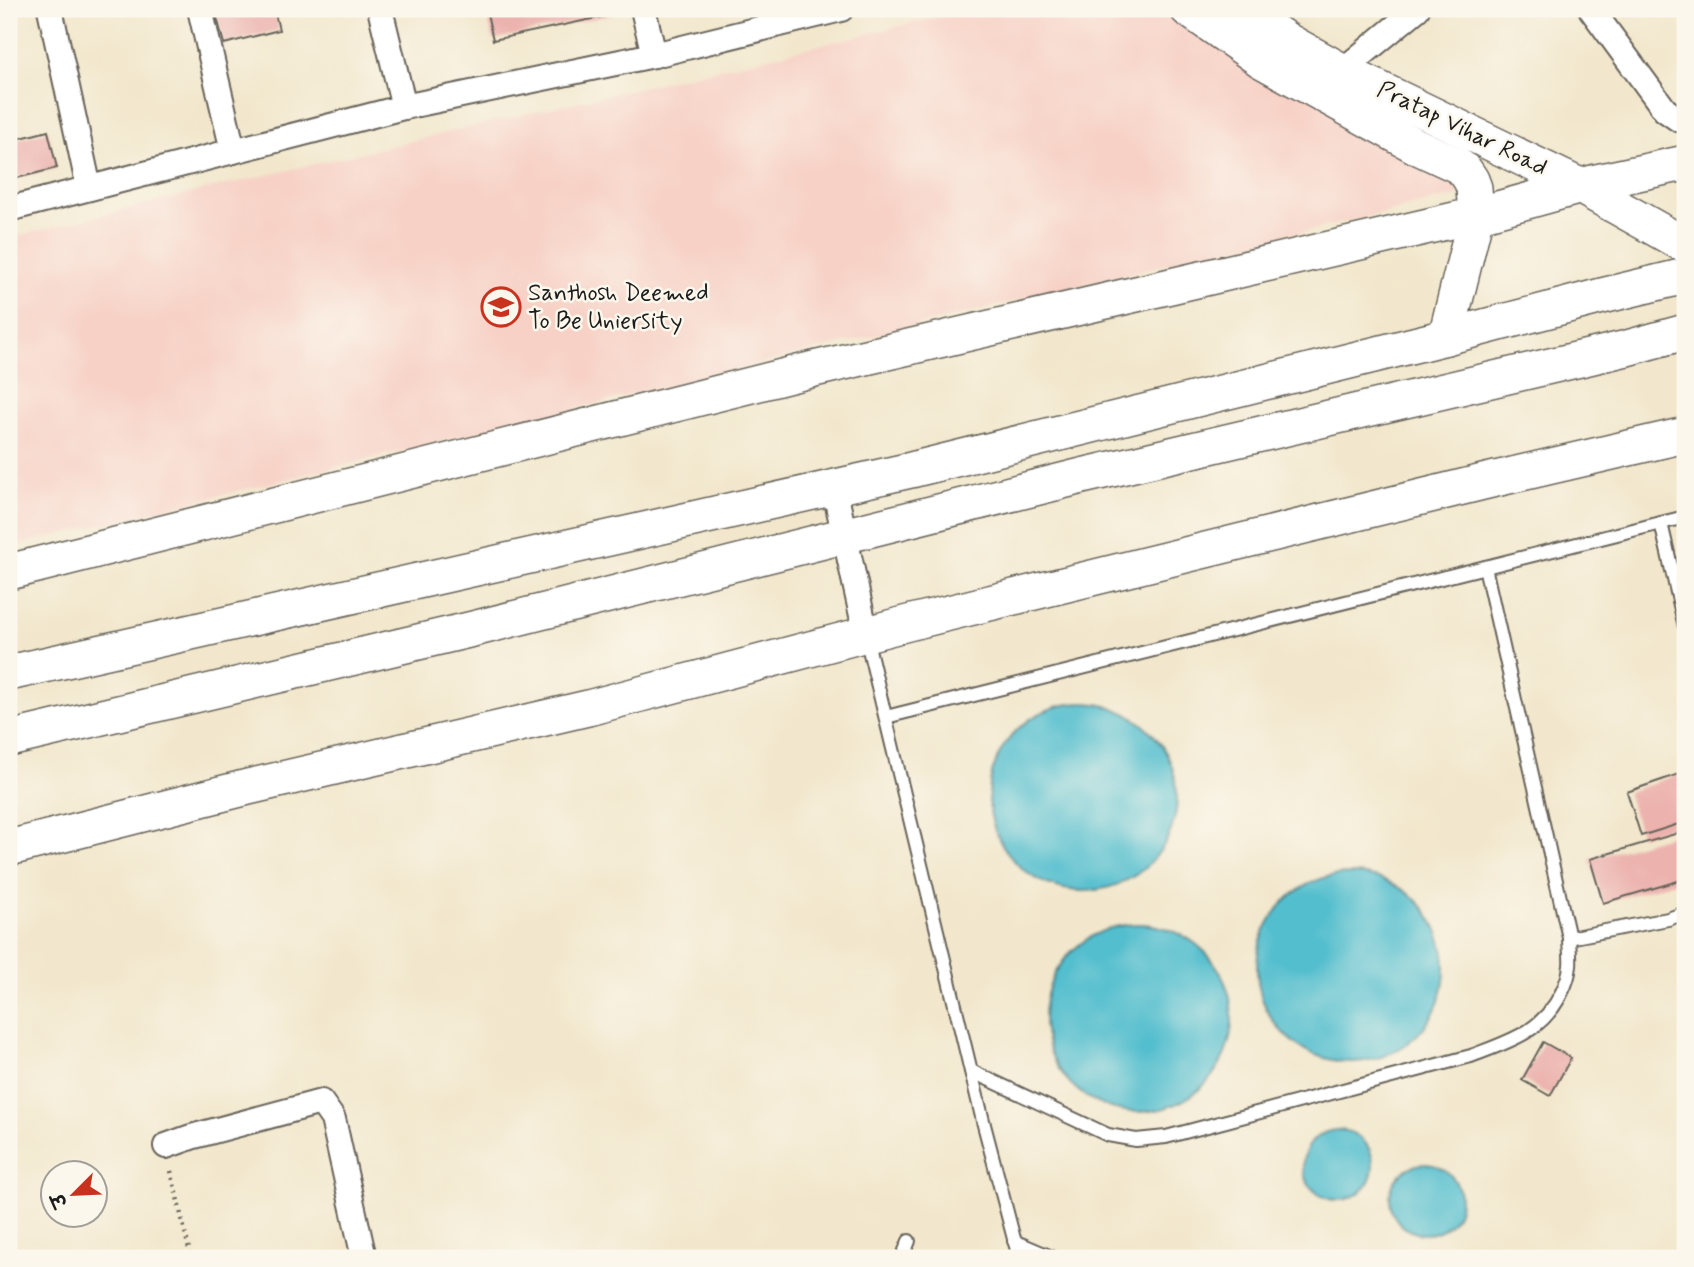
<svg xmlns="http://www.w3.org/2000/svg" width="1694" height="1267" viewBox="0 0 1694 1267" font-family="Mynerve,'Playpen Sans Deva',sans-serif">
<style>
.built{fill:#f7d1c6}
.water{fill:#53bece;stroke:#386d75;stroke-width:2}
.building{fill:#ecb2ae}
.lines{fill:none;stroke-linecap:round;stroke-linejoin:round}
.lane-casing{stroke:#67635a;stroke-width:16}
.street-casing{stroke:#67635a;stroke-width:28}
.secondary-casing{stroke:#67635a;stroke-width:38}
.path{stroke:#67635a;stroke-width:4.5;stroke-dasharray:2 5;stroke-linecap:butt}
.lane{stroke:#fff;stroke-width:12}
.street{stroke:#fff;stroke-width:24}
.secondary{stroke:#fff;stroke-width:35}
.labels{text-anchor:middle;dominant-baseline:central;stroke-width:5;stroke-linejoin:round;paint-order:stroke}
.street-label{font-size:24px;fill:#1c1c1c;stroke:#fbf7ec}
.poi-label{font-size:24px;fill:#1c1c1c;stroke:#fbf7ec;text-anchor:start}
</style>
<rect width="100%" height="100%" fill="#fbf7ec"/>
<filter id="ink" filterUnits="userSpaceOnUse"><feTurbulence type="fractalNoise" baseFrequency=".0143" numOctaves="2"/><feDisplacementMap in="SourceGraphic" scale="14" xChannelSelector="R" yChannelSelector="G"/><feConvolveMatrix kernelMatrix="1 2 1 2 8 2 1 2 1" color-interpolation-filters="sRGB"/></filter>
<filter id="wash" filterUnits="userSpaceOnUse"><feTurbulence type="fractalNoise" baseFrequency=".00686" numOctaves="4" result="noise"/><feDisplacementMap in="SourceGraphic" scale="28" xChannelSelector="R" yChannelSelector="G"/><feGaussianBlur stdDeviation="1.57" result="paint"/><feColorMatrix in="noise" values="0 0 0 0 0 0 0 0 0 0 0 0 0 0 0 0 0 1.4 0 .05"/><feComposite in="paint" operator="in"/></filter>
<g filter="url(#wash)">
<rect width="100%" height="100%" fill="#f2e7cc"/>
<path class="built" d="M973,9H1175L1460,180V195L1160,266L9,547V238L229,184Z"/>
<g class="water">
<circle cx="1083" cy="797" r="94"/>
<circle cx="1351" cy="968" r="94"/>
<circle cx="1138" cy="1018" r="94"/>
<circle cx="1338" cy="1165" r="35"/>
<circle cx="1425" cy="1199" r="35"/>
</g>
<g id="blocks">
<g class="building">
<path d="M218,9H274L279,30L224,44L215,10Z"/>
<path d="M486,9H609L611,15L493,40Z"/>
<path d="M48,131L57,168L9,180V141Z"/>
<path d="M1685,772V822L1641,836L1627,792Z"/>
<path d="M1685,831V879L1603,903L1590,859Z"/>
<path d="M1543,1042L1571,1058L1550,1096L1522,1080Z"/>
</g>
</g>
</g>
<g filter="url(#ink)">
<use href="#blocks" fill-opacity="0" stroke="#67635a" stroke-width="2"/>
<g class="lines">
<g class="lane-casing">
<g id="lane">
<path d="M1661,523L1685,627"/>
<path d="M866,637L983,1121L1019,1258"/>
<path d="M886,717L1685,517"/>
<path d="M1569,938L1668,919L1685,913"/>
<path d="M971,1071L1108,1135L1136,1140L1166,1137L1471,1056C1510,1041 1543,1032 1562,992C1566,984 1569,975 1570,966C1571,957 1569,947 1569,938L1485,567"/>
<path d="M1014,1241L1054,1258"/>
<path d="M902,1258L909,1241"/>
</g>
</g>
<g class="street-casing">
<g id="street">
<path d="M50,9L89,188"/>
<path d="M200,9L233,151"/>
<path d="M380,9L404,107"/>
<path d="M643,9L654,55"/>
<path d="M1591,9L1665,110L1678,119L1685,121"/>
<path d="M1342,71L1417,9"/>
<path d="M9,209L404,107L654,55L841,9"/>
<path d="M834,487L866,634"/>
<path d="M166,1146L191,1137L321,1102L333,1119L364,1258"/>
</g>
</g>
<g class="secondary-casing">
<g id="secondary">
<path d="M1188,9L1261,60L1416,146L1457,165L1465,171L1471,180L1474,188L1476,215L1446,337"/>
<path d="M1241,9L1286,40L1342,71L1580,186L1685,245"/>
<path d="M9,572L814,369L1476,215L1596,182L1685,163"/>
<path d="M9,673L911,470L1446,337L1602,296L1685,276"/>
<path d="M9,739L473,629L1082,476L1627,348L1685,332"/>
<path d="M9,848L248,787L588,708L908,623L1487,481L1685,435"/>
</g>
</g>
<path class="path" d="M171,1171L191,1258"/>
<use href="#lane" class="lane"/>
<use href="#street" class="street"/>
<use href="#secondary" class="secondary"/>
</g>
</g>
<defs>
<g id="university-ring" transform="scale(2.0125)"><circle r="9.5" fill="#fbf7ec" stroke="#c8321e" stroke-width="1.5"/><path d="M0-5L7-2L0 1L-7-2ZM-4 1L0 2.5L4 1V4Q0 6-4 4Z" fill="#c8321e"/></g>
</defs>
<g fill-rule="evenodd">
<use href="#university-ring" x="501" y="307"/>
</g>
<g class="labels">
<g class="street-label">
<text transform="translate(1462 129) rotate(26)">Pratap Vihar Road</text>
</g>
<g class="poi-label">
<text x="528" y="293">Santhosh Deemed<tspan x="528" dy="28">To Be Uniersity</tspan></text>
</g>
</g>
<rect width="1694" height="1267" fill="none" stroke="#fbf7ec" stroke-width="35"/>
<g transform="translate(74 1194) rotate(246)"><circle r="33" fill="#fbf7ec" stroke="#a29f99" stroke-width="2"/>
<path d="M0-5L12 26L0 18L-12 26Z" fill="#c8321e"/>
<text y="-10" font-size="19" font-weight="bold" text-anchor="middle" fill="#1c1c1c">उ</text>
</g>
</svg>
